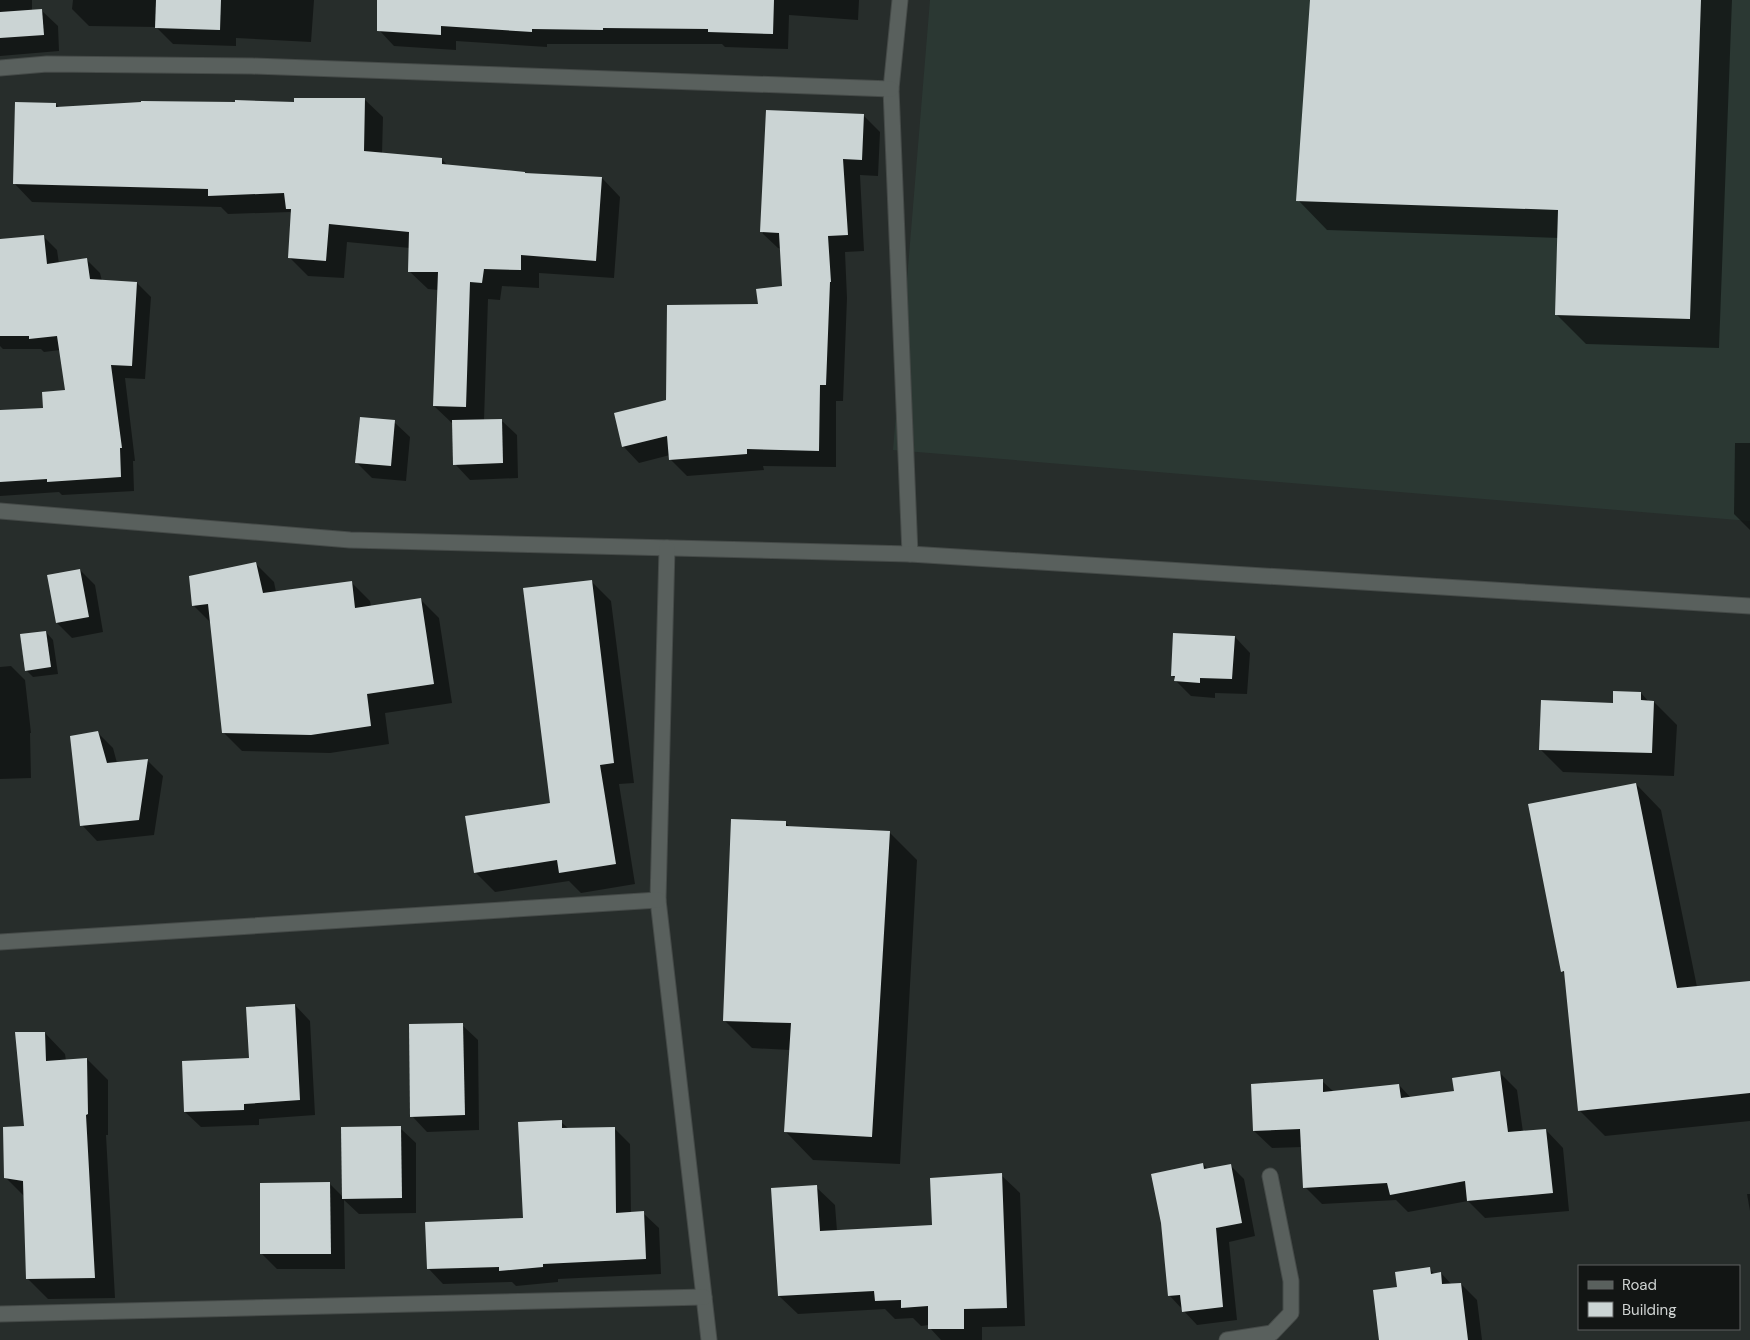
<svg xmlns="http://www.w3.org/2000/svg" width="1750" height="1340" viewBox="0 0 1750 1340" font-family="'DM Sans',sans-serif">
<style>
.built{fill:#2b3833}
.shadow{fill:#0007}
.building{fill:#cbd4d4}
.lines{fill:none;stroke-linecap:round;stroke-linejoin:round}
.minor-casing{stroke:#454a48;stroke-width:17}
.minor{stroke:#59605d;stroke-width:15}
</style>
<rect width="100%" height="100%" fill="#272d2b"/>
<path class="built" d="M930,0H1750V521L893,450Z"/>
<g class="shadow">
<path d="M0,0H32V10H41L58,26L59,51L0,56Z"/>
<path d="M73,0H314L311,42L236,38V46L173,44L156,27L89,26L72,9Z"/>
<path d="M381,0H859L858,20L789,15L788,49L725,47L722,44H547V47L456,41V50L394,46L379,30Z"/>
<path d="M1311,0H1732L1719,348L1586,344L1556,314L1559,238L1327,230L1298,200Z"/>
<path d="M364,99L383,117L382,154L442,159L448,166L526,175L602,178L620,197L614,278L539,273V288L502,286L500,300L488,299L484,420H501L517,435L518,478L470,480L455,464L453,424L434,406L438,290L428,289L409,271L410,248L347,242L344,278L308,276L290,258L292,214L290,212L228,214L221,207L32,202L14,183L56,104L60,108L295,103Z"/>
<path d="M863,115L880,132L878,176L860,175L864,251L845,252L847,298L843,401H836V467L763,466L764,470L687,476L671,460L670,455L639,463L623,446L760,305L784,287L781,249L778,248L761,232Z"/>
<path d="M43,236L57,250L59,264L86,259L100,273L102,281L137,283L151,297L145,379L125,378L135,461H133L134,491L62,495L59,492L0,496V411L44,409L66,392L60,350L44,352L41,349H3L0,346V266Z"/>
<path d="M394,422L410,437L406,481L372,478L357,463Z"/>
<path d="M1735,443H1750V530L1734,514Z"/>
<path d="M255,563L274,582L276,592L351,582L370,601L371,607L421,600L439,618L452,703L385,713L389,744L330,753L242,751L223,732L211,623L194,606Z"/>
<path d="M80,570L95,585L103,632L72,638L57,623Z"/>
<path d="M591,581L611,601L634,783L619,784L635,884L581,893L569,881L495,892L475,872L551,804Z"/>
<path d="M46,632L53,640L58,674L33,677L26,670Z"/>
<path d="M1235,637L1250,653L1247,694L1215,693V698L1191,696L1176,681L1172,675Z"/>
<path d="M11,666L25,680L31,733H30L31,778L0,779V667Z"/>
<path d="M1641,693L1649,702H1654L1677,725L1674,776L1563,772L1540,749L1614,704Z"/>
<path d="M97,732L113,748L117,763L148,761L163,776L154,835L97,841L82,825Z"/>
<path d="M1636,784L1661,810L1697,987L1750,982V1121L1605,1136L1579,1110L1566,975L1562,971Z"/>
<path d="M785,822L791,828L889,832L917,860L900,1164L813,1160L786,1132L790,1050L752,1048L725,1021Z"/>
<path d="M295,1005L310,1021L315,1115L259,1119V1125L201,1127L185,1112L250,1059Z"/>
<path d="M462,1025L478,1040L479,1130L427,1132L412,1116Z"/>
<path d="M45,1033L65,1054L66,1061L87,1059L108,1080V1135H106L115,1298L48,1299L27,1278L25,1197L5,1177L25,1127Z"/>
<path d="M1499,1072L1517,1090L1523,1132L1546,1130L1563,1148L1569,1211L1485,1218L1468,1201L1408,1212L1396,1200L1322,1204L1305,1187L1302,1147L1272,1148L1254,1131L1322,1081L1334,1092L1399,1085L1411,1098L1455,1092Z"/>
<path d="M561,1122L569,1129H615L630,1144L631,1213H643L659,1228L661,1274L558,1279V1282L516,1286L512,1282L443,1284L428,1268L524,1219Z"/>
<path d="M400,1128L416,1143V1213L359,1214L344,1200L345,1269H277L262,1254L329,1183L343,1197Z"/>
<path d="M1203,1164L1208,1169L1230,1165L1244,1179L1255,1236L1229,1242L1237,1320L1197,1325L1169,1295Z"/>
<path d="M1001,1175L1020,1193L1025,1326L982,1327V1340H941L930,1328L929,1325L921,1326L913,1318L895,1319L885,1309L798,1314L779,1296L816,1187L835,1205L837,1231L933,1226Z"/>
<path d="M1747,1194H1750V1211Z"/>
<path d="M1429,1269L1435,1274L1441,1273L1452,1285L1461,1284L1477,1300L1482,1340H1380L1398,1288Z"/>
</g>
<g class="building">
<path d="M156,0H221L220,30L155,28Z"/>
<path d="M377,0H774L773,34L708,32V29L603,28V30L532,29V32L441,26V35L377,31Z"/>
<path d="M1310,0H1701L1690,319L1555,315L1558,210L1296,201Z"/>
<path d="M42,9L44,35L0,38V12Z"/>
<path d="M294,98H365L364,151L442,158V164L525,172V173L602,177L596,261L521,255V270L484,269L482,283L470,282L466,407L433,406L438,272H408L409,232L329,224L326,261L288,258L291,209H286L284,193L208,196V189L13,184L15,102L56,103V107L141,102V101L235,102V100L294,102Z"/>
<path d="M766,110L864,114L862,160L843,159L848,235L828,236L831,282H830L826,385H820L819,451L747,449V454L669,460L667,436L622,447L614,413L666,400L667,305L758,304L756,289L782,286L779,233L760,232Z"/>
<path d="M44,235L47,264L87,258L90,279L137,282L132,366L111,365L122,448H120L121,477L47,482V479L0,482V410L43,408L42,392L65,390L57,336L29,339V336H0V239Z"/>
<path d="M360,417L395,420L391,466L355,463Z"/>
<path d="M502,419L503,463L453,465L452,420Z"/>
<path d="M256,562L263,593L352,581L355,608L421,598L434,684L367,694L371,726L311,735L222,733L208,604L192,606L189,576Z"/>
<path d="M80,569L89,617L56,623L47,575Z"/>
<path d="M592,580L614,763L600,765L616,864L559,873L557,860L474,873L465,816L550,803L523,588Z"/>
<path d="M46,631L51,667L25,671L20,634Z"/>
<path d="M1173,633L1235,636L1232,679L1200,678V683L1174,681L1175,676H1171Z"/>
<path d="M1613,691L1641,692V700L1654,701L1652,753L1539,750L1541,700L1613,703Z"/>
<path d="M98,731L107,763L148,759L139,820L80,826L70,736Z"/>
<path d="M1636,783L1677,988L1750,981V1093L1578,1111L1564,971L1561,972L1528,804Z"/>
<path d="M731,819L786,821V826L890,831L872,1137L784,1132L791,1023L723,1021Z"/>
<path d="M295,1004L300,1100L244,1104V1110L184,1112L182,1061L249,1058L246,1007Z"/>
<path d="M463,1023L465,1115L410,1117L409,1024Z"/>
<path d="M15,1032H45L46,1061L87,1058L88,1114L86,1115L95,1278L26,1279L23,1181L4,1178L3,1127L24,1126Z"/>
<path d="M1500,1071L1508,1132L1546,1129L1553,1193L1467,1201L1465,1181L1390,1195L1387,1183L1303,1188L1300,1129L1253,1131L1251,1084L1323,1079V1092L1399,1084L1401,1098L1454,1091L1452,1078Z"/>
<path d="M562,1120V1128L615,1127L616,1213L644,1211L646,1259L543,1264V1267L499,1271V1267L427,1269L425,1222L523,1218L518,1122Z"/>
<path d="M401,1126L402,1198L342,1199L341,1127Z"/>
<path d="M1203,1163L1204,1169L1231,1164L1242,1223L1216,1228L1223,1307L1182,1312L1180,1295L1168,1296L1161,1223L1151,1174Z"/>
<path d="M1002,1173L1007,1308L964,1309V1329H928V1306L901,1308V1300L875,1301L874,1291L778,1296L771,1188L817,1185L820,1231L932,1225L930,1178Z"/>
<path d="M330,1182L331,1254H260V1183Z"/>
<path d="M1430,1267L1431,1274L1441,1272L1442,1284L1461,1283L1468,1340H1379L1373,1290L1397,1287L1395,1272Z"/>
</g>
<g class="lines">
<g class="minor-casing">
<g id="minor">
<path d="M900,0L891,89L910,554"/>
<path d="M0,68L47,64L252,66L891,89"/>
<path d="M0,511L350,540L910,554L1750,606"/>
<path d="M667,548L658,900L709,1340"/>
<path d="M0,942L658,900"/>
<path d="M0,1314L704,1297"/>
<path d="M1227,1340L1272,1333L1291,1313V1281L1270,1176"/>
</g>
</g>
<use href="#minor" class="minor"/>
</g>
<rect x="1578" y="1265" width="162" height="65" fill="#121514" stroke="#5e6160"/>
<rect x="1588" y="1281" width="25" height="8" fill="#59605d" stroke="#5e6160"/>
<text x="1622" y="1290" font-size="15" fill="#cfd3d2">Road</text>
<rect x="1588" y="1302" width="25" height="15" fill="#cbd4d4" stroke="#5e6160"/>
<text x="1622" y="1315" font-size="15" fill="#cfd3d2">Building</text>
</svg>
